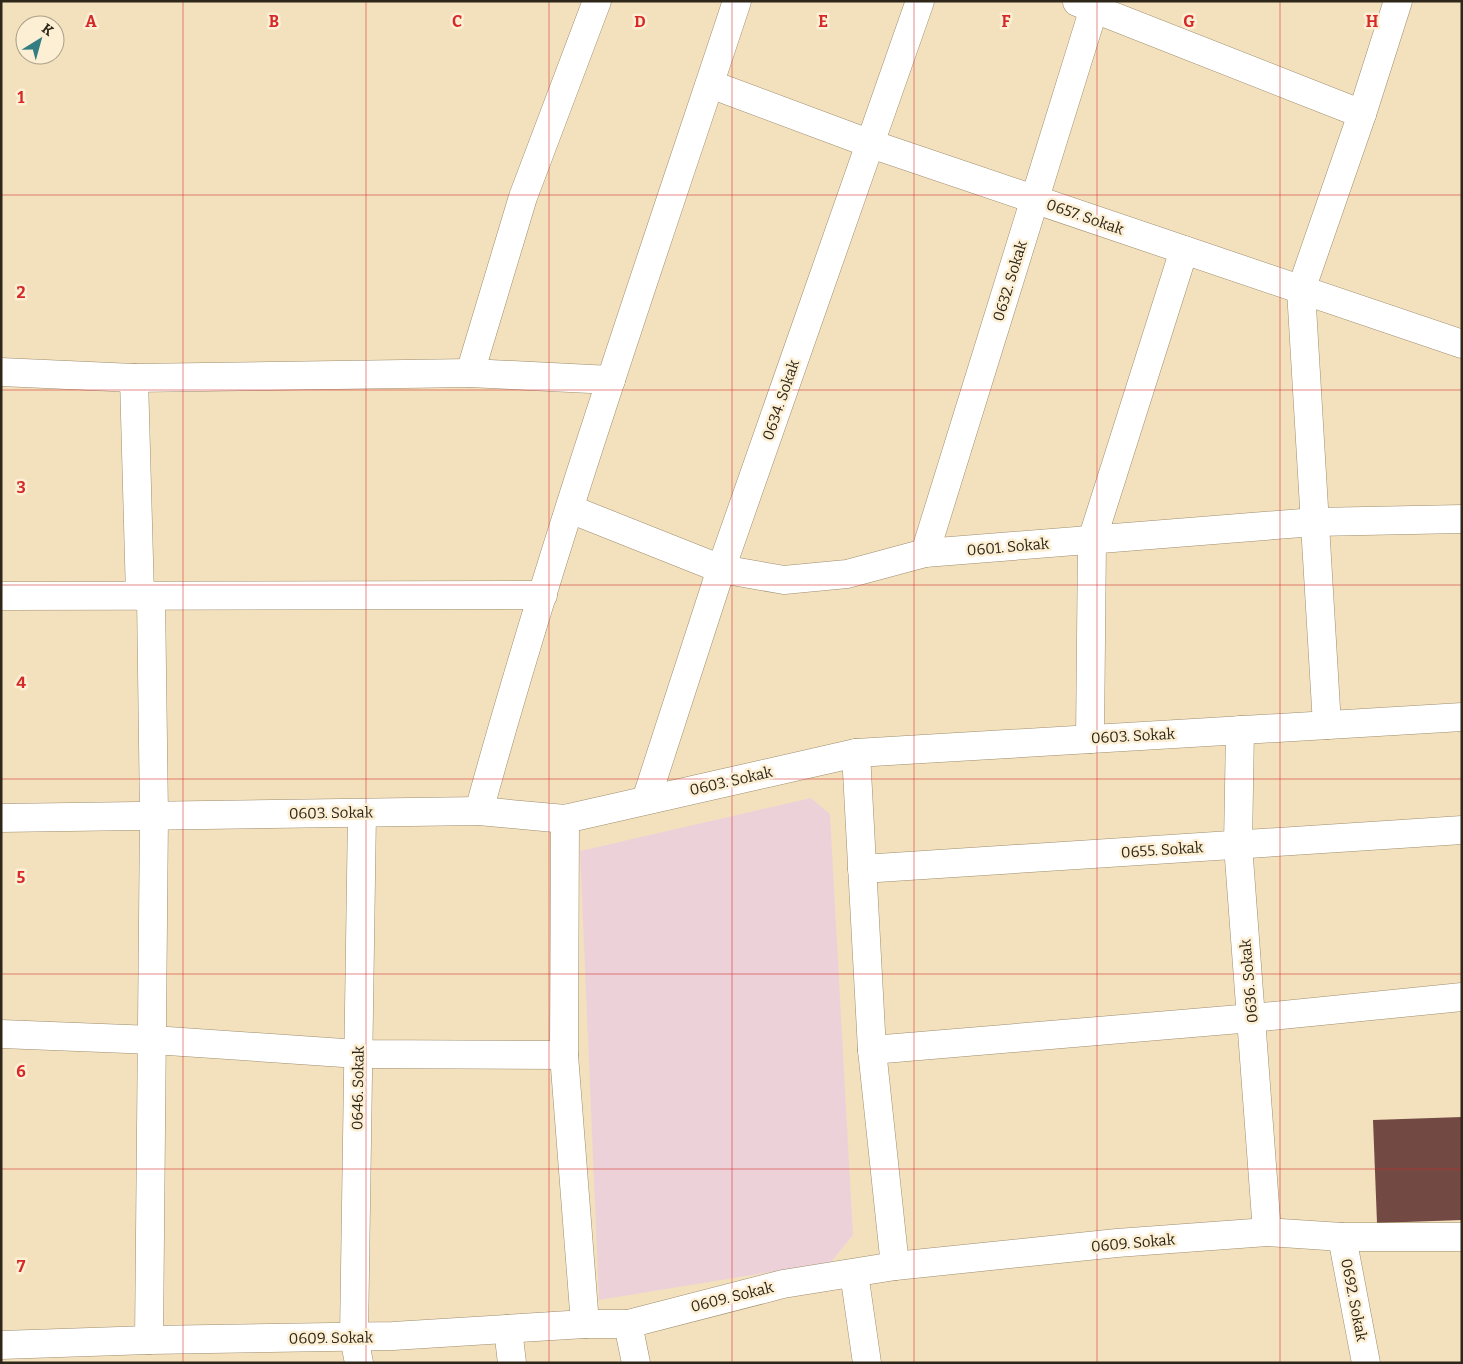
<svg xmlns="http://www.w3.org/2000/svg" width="1463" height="1364" viewBox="0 0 1463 1364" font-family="Bitter,serif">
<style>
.education{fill:#ecd2d8}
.building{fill:#724a43}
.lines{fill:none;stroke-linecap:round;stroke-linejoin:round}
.minor-casing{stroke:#9e8d6d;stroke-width:29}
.minor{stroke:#fff;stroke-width:28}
.grid{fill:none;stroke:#d62828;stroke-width:1;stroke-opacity:0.55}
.labels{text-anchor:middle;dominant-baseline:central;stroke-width:5;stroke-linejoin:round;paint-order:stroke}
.street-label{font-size:15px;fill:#2d2619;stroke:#fdefd3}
.grid-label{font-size:16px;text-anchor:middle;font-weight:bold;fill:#d62828;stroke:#fdefd3;stroke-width:5;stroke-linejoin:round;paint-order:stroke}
</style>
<rect width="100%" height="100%" fill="#f3e1be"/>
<path class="education" d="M811,798L830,814L853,1235L831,1262L599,1300L580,851Z"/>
<path class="building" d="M1462,1117V1220L1377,1223L1373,1120Z"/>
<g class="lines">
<g class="minor-casing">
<g id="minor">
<path d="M1077,2L1362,114"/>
<path d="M710,84L871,144L1462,344"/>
<path d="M1,372L134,378L470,373L611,380"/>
<path d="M470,373L523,197L597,1"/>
<path d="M134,378L140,596"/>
<path d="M570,509L721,569L784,580L847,574L925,553L1315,522L1462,519"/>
<path d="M925,553L1094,8"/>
<path d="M1,596L543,595"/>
<path d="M1327,725L1301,290L1362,114L1398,1"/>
<path d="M1240,730L1238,845L1267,1232"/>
<path d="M1090,739L1092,540L1184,250"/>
<path d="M856,753L872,1050L895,1266"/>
<path d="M646,800L721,569L920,1"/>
<path d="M479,811C554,538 648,270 737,1"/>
<path d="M1,818L479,811L565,819L856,753L1462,717"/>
<path d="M565,819L564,1055L585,1324"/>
<path d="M862,869L1462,830"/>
<path d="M1,1034L153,1040L358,1054L564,1055"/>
<path d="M872,1050L1252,1018L1462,997"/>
<path d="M1342,1237L1366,1363"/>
<path d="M854,1273L867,1363"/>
<path d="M628,1324L636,1363"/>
<path d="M508,1329L512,1363"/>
<path d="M149,1340L154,816L151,596"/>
<path d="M1,1345L149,1340L393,1336L585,1324H628L783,1284L895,1266L1117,1243L1267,1232L1342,1237H1462"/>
<path d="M359,1363L354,1337L362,813"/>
</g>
</g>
<use href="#minor" class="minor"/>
</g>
<path class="grid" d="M183,1V1363M366,1V1363M549,1V1363M732,1V1363M914,1V1363M1097,1V1363M1280,1V1363M1,195H1462M1,390H1462M1,585H1462M1,779H1462M1,974H1462M1,1169H1462"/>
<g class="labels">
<g class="street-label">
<text transform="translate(1085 217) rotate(19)">0657. Sokak</text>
<text transform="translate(1010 281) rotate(-73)">0632. Sokak</text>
<text transform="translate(781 400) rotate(-71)">0634. Sokak</text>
<text transform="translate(1008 547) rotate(-5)">0601. Sokak</text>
<text transform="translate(1133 736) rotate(-3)">0603. Sokak</text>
<text transform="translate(731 781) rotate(-13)">0603. Sokak</text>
<text transform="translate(331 813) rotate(-1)">0603. Sokak</text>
<text transform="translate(1162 850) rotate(-4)">0655. Sokak</text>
<text transform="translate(1249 981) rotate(-95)">0636. Sokak</text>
<text transform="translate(358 1088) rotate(-89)">0646. Sokak</text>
<text transform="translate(1133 1243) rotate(-5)">0609. Sokak</text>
<text transform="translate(732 1297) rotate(-14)">0609. Sokak</text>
<text transform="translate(1354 1300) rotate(79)">0692. Sokak</text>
<text transform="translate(331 1338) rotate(-1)">0609. Sokak</text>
</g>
</g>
<g class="grid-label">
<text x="91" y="27">A</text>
<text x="274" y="27">B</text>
<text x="457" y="27">C</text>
<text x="640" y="27">D</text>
<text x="823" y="27">E</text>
<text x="1006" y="27">F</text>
<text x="1189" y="27">G</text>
<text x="1372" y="27">H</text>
<text x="21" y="103">1</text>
<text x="21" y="298">2</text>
<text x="21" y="493">3</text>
<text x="21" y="688">4</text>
<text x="21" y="883">5</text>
<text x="21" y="1077">6</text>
<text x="21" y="1272">7</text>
</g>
<rect width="1463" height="1364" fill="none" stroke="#2d2619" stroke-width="5"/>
<g transform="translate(40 40) rotate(37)"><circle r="24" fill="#fdefd3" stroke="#aa9f89"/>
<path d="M0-4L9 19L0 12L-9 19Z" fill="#347d82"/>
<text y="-8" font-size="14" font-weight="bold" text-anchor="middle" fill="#2d2619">K</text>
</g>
</svg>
